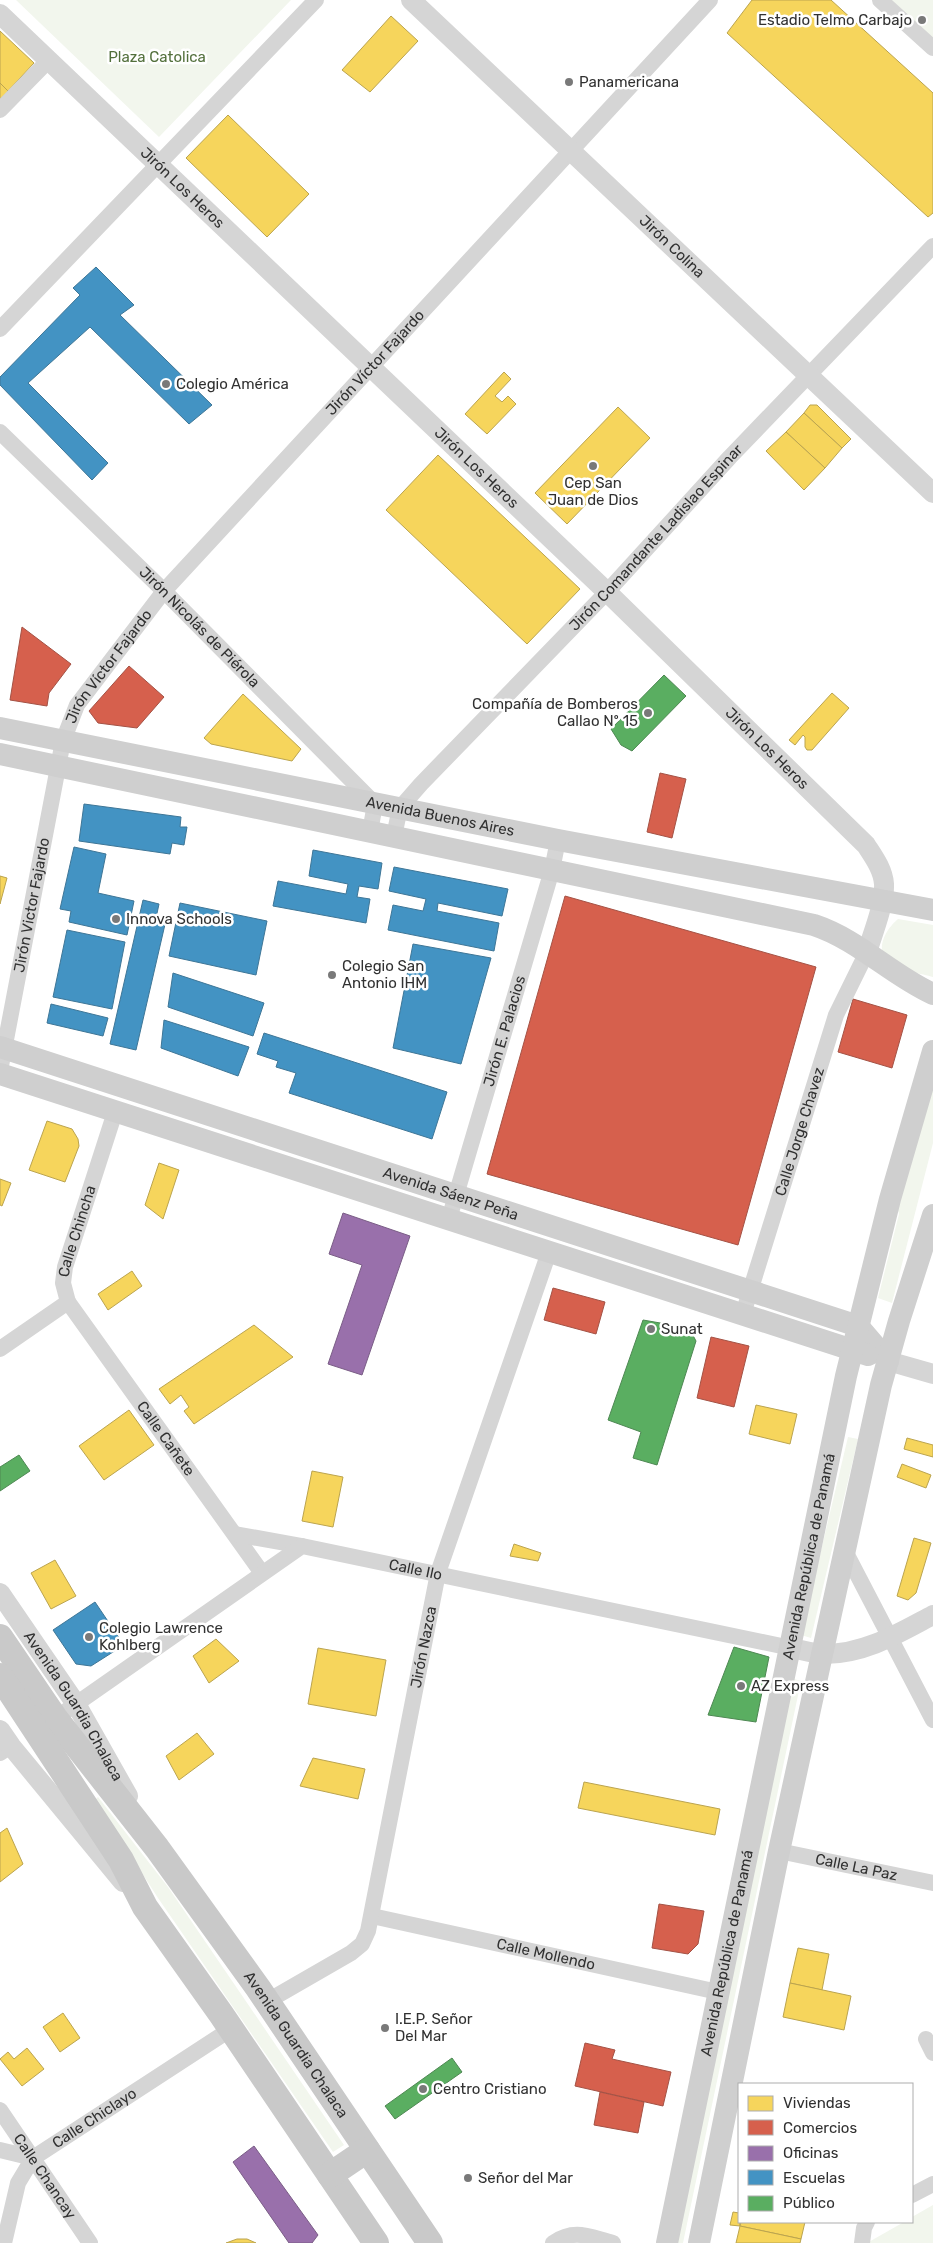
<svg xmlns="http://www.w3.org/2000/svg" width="933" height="2243" viewBox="0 0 933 2243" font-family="Rubik,sans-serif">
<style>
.green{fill:#f2f6ed}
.homes{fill:#f6d55c;stroke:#bba44f}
.shops{fill:#d6604d;stroke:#a45245}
.offices{fill:#9970ab;stroke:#7a5d86}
.schools{fill:#4393c3;stroke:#3e7697}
.public{fill:#5aae61;stroke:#4e8853}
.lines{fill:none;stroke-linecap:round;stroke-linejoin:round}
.minor{stroke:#d5d5d5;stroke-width:16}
.tertiary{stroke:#d5d5d5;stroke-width:20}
.secondary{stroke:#cfcfcf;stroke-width:22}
.primary{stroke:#c9c9c9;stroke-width:26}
.poi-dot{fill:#797979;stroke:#fff;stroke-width:2}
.labels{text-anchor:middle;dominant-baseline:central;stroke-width:5;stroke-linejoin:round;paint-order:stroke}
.poi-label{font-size:15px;fill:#313131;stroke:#fff;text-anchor:start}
.park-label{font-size:15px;fill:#53703c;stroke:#fff}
.street-label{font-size:15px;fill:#313131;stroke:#fff}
</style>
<rect width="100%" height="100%" fill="#fff"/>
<g class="green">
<path d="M16,0H291L159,137Z"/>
<path d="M888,0H933V40Z"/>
<path d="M898,919L933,925V977C923,974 899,970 891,965C873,951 885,930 898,919Z"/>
<path d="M933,1055V1143L892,1303L878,1298L899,1214L894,1195Z"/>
<path d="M848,1437L858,1439L811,1638L801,1635Z"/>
<path d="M791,1678L801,1681L683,2243H670Z"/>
<path d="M98,1797L168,1887L344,2145L333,2152L158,1898L95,1800Z"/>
<path d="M933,2205V2243H867L904,2222H912V2217Z"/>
</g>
<g class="homes">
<path d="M752,0H831L933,93V213L928,217L727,33Z"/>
<path d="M391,16L418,41L370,92L342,70Z"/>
<path d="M0,31L34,63L8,91L0,83Z"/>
<path d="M0,83L8,91L0,99Z"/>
<path d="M228,115L309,194L267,237L186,158Z"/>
<path d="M504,372L511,379L495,396L502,402L508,396L516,404L487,434L465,414Z"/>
<path d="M810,405H817L851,439L842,448L804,413Z"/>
<path d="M618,407L650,438L567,524L535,493Z"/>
<path d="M804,413L842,448L825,468L786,432Z"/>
<path d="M786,432L825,468L804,490L766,451Z"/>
<path d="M438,455L580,589L527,644L386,510Z"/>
<path d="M832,693L849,708L812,750H807L805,747V737L803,735L795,745L789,740Z"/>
<path d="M243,694L301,749L292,761L211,744L204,738Z"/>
<path d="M0,876L7,878L0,904Z"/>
<path d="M47,1121L72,1129L78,1139L79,1146L65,1182L29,1170Z"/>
<path d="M159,1163L179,1170L163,1219L145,1205Z"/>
<path d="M0,1179L11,1183L2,1206L0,1205Z"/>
<path d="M132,1271L142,1286L108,1310L98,1294Z"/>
<path d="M254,1325L293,1357L194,1424L184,1411L189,1407L181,1395L170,1404L159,1389Z"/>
<path d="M756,1405L797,1414L790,1444L749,1434Z"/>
<path d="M129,1410L154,1445L104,1480L79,1446Z"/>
<path d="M907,1438L933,1445V1457L904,1449Z"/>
<path d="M902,1464L931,1475L926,1488L897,1477Z"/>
<path d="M312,1471L343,1477L333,1527L302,1521Z"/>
<path d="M914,1538L931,1543L916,1593L908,1600L897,1596Z"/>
<path d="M514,1544L541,1553L538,1561L510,1556Z"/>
<path d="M55,1560L76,1596L51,1609L31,1573Z"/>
<path d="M216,1639L239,1661L209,1683L193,1656Z"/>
<path d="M318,1648L386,1660L376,1716L308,1704Z"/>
<path d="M197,1733L214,1754L179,1780L166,1756Z"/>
<path d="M313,1758L365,1769L358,1799L300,1786Z"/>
<path d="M584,1782L720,1809L715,1835L578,1808Z"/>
<path d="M7,1828L23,1864L0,1882V1833Z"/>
<path d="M798,1948L829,1954L822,1990L790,1983Z"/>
<path d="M790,1983L851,1996L844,2030L783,2017Z"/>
<path d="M63,2013L80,2038L60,2052L43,2027Z"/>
<path d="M27,2048L44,2069L22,2086L0,2059L8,2052L14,2059Z"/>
<path d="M733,2212L739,2213L740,2226L730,2225Z"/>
<path d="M741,2222H805L801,2239L740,2226Z"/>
<path d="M740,2226L801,2239L800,2243H736Z"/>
<path d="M237,2239H247L256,2243H226Z"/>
</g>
<g class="shops">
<path d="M22,627L71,664L49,693L47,706L10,700Z"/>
<path d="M129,666L164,697L137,728L98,723L89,711Z"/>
<path d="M660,773L686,779L672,838L647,832Z"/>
<path d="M565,896L816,967L738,1245L487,1174Z"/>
<path d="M853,999L907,1015L892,1068L838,1052Z"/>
<path d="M553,1288L605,1302L596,1334L544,1320Z"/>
<path d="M711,1337L749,1346L734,1407L697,1398Z"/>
<path d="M659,1904L704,1911L698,1944L688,1954L652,1948Z"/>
<path d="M585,2043L615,2050L612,2059L671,2072L663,2106L575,2086Z"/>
<path d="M600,2092L644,2102L638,2133L594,2125Z"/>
</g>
<g class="offices">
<path d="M343,1213L410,1236L362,1375L328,1364L362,1265L329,1254Z"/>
<path d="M254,2146L318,2235L312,2243H289L233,2162Z"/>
</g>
<g class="schools">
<path d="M96,267L134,305L120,315L212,405L189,424L90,327L28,383L108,463L92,480L0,385V377L80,295L73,288Z"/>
<path d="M84,804L181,817L180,827H187L184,845L172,843L170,854L79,841Z"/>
<path d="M74,847L106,854L98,893L134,901L127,935L69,922L71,911L60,909Z"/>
<path d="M313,850L382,863L378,889L359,886L357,897L370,899L366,923L273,906L278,881L346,894L348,884L309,876Z"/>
<path d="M394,867L508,889L502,916L438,903L437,911L499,923L494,951L388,930L393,905L423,911L426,899L389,891Z"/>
<path d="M143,900L159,904L156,918L166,920L136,1050L110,1044Z"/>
<path d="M180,903L267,921L256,975L169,956Z"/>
<path d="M67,930L125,942L112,1009L53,997Z"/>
<path d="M413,944L491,958L461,1064L393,1048Z"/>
<path d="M173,973L264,1003L253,1036L168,1007Z"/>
<path d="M51,1004L108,1018L103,1036L47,1023Z"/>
<path d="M164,1020L249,1047L238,1076L161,1048Z"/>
<path d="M264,1033L447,1092L432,1139L289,1093L296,1073L276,1067L278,1061L257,1054Z"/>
<path d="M95,1602L124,1645L91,1666L76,1664L53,1630Z"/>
</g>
<g class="public">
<path d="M664,675L686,696L632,751L621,745L611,729Z"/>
<path d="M643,1320L689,1328L696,1341L657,1465L633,1458L641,1432L608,1420Z"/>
<path d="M19,1455L30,1471L0,1491V1467Z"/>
<path d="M734,1647L769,1657L756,1722L708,1715Z"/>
<path d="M452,2058L462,2072L395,2119L385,2106Z"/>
</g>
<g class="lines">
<g class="minor">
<path d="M880,0L933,48"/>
<path d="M0,110L49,60"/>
<path d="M0,329L316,0"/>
<path id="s1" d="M0,432L164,591L375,804L370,832"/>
<path id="s2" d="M394,836L400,808L421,784L607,592L730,457L933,246"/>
<path id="s3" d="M0,1071L63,741L77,705L164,591L710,0"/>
<path id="s4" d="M449,1219L552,870L558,840"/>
<path id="s5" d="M68,1302L262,1573"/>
<path id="s6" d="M743,1314L836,1015L867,952"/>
<path id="s7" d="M0,1349L68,1302L63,1283L65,1267L115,1112"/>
<path d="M235,1534L302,1546"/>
<path d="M846,1553L933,1720"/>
<path id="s8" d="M66,1711L302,1546L791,1648"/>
<path d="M0,1753L11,1746"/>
<path id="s9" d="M779,1851L933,1883"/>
<path id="s10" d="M372,1916L718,1992"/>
<path id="s11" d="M266,2002L351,1953L362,1944L368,1931L438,1573L549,1252"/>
<path d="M926,2039L933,2053"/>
<path id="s12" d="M0,2110L90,2243"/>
<path d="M0,2150L33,2158"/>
<path d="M912,2195L933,2184"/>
<path id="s13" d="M4,2243L18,2183L33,2158L231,2029"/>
<path d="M553,2243C575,2228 589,2237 613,2243"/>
<path d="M862,2243L864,2228L867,2222"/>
</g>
<g class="tertiary">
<path id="s14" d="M411,0L933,493"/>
<path id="s15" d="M0,14L607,592L866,845C873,856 883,869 884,884C885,903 873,933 867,952"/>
<path d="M888,1361L933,1374"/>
<path id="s16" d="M0,1593L76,1704L128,1796"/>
<path d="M791,1648C802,1650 814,1654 825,1654C865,1654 899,1633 933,1615"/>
<path d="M0,1730L11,1746L123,1882"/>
</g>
<g class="secondary">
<path id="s17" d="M0,728L558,840L933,910"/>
<path d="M0,754L814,925C859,940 891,975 933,994"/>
<path id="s18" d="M0,1047L858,1326L888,1361"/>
<path d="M0,1074L868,1355"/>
<path id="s19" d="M667,2243L846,1376L890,1199L933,1051"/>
<path d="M699,2243L779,1851L881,1385L899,1321L933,1215"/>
</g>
<g class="primary">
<path id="s20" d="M0,1637L55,1718L157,1848L258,1988L430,2243"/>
<path d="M0,1676L121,1860L145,1907L221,2014L376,2243"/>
<path d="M330,2175L367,2150"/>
</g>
</g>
<g class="poi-dot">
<circle cx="922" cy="20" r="5"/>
<circle cx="569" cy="82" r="5"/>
<circle cx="166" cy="384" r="5"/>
<circle cx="593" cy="466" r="5"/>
<circle cx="648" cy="713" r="5"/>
<circle cx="116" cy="919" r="5"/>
<circle cx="332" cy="975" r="5"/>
<circle cx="651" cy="1329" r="5"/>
<circle cx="89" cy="1637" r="5"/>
<circle cx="741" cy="1686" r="5"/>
<circle cx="385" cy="2028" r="5"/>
<circle cx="423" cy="2089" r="5"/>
<circle cx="468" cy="2178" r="5"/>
</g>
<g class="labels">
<g class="poi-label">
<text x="912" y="20" text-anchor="end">Estadio Telmo Carbajo</text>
<text x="579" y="82">Panamericana</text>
<text x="176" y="384">Colegio América</text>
<text x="593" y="483" text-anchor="middle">Cep San<tspan x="593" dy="17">Juan de Dios</tspan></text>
<text x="638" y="704" text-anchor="end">Compañía de Bomberos<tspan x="638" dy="17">Callao Nº 15</tspan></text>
<text x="126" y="919">Innova Schools</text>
<text x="342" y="966">Colegio San<tspan x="342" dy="17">Antonio IHM</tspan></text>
<text x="661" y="1329">Sunat</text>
<text x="99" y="1628">Colegio Lawrence<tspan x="99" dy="17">Kohlberg</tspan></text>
<text x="751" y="1686">AZ Express</text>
<text x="395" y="2019">I.E.P. Señor<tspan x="395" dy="17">Del Mar</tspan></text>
<text x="433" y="2089">Centro Cristiano</text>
<text x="478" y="2178">Señor del Mar</text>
</g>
<g class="park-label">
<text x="157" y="57">Plaza Catolica</text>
</g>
<g class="street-label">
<text stroke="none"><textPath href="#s15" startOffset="252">Jirón Los Heros</textPath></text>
<text stroke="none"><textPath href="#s14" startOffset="359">Jirón Colina</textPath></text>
<text stroke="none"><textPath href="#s3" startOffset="829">Jirón Víctor Fajardo</textPath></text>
<text stroke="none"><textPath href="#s15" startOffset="658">Jirón Los Heros</textPath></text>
<text stroke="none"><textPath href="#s2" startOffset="401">Jirón Comandante Ladislao Espinar</textPath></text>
<text stroke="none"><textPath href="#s1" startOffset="279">Jirón Nicolás de Piérola</textPath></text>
<text stroke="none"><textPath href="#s3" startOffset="424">Jirón Víctor Fajardo</textPath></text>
<text stroke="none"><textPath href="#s15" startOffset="1062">Jirón Los Heros</textPath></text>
<text stroke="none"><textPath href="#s17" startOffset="449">Avenida Buenos Aires</textPath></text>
<text stroke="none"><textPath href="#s3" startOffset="169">Jirón Victor Fajardo</textPath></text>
<text stroke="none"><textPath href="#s4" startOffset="196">Jirón E. Palacios</textPath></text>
<text stroke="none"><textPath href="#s6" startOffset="191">Calle Jorge Chavez</textPath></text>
<text stroke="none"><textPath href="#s18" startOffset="474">Avenida Sáenz Peña</textPath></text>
<text stroke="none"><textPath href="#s7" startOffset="156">Calle Chincha</textPath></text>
<text stroke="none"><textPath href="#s5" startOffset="168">Calle Cañete</textPath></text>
<text stroke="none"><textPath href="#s19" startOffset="701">Avenida República de Panamá</textPath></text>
<text stroke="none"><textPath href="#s8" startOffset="404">Calle Ilo</textPath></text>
<text stroke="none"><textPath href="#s11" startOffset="416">Jirón Nazca</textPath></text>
<text stroke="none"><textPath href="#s16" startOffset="135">Avenida Guardia Chalaca</textPath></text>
<text stroke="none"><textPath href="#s9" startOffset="79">Calle La Paz</textPath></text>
<text stroke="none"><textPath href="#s19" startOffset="296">Avenida República de Panamá</textPath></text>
<text stroke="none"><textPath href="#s10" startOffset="178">Calle Mollendo</textPath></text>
<text stroke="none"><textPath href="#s20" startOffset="504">Avenida Guardia Chalaca</textPath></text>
<text stroke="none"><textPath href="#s13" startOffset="164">Calle Chiclayo</textPath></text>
<text stroke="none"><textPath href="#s12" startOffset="80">Calle Chancay</textPath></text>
</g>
</g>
<rect x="738" y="2083" width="175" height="140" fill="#ffffff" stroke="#adadad"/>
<rect x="748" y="2096" width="25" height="15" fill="#f6d55c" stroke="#adadad"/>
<text x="783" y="2108" font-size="15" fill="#313131">Viviendas</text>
<rect x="748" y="2120" width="25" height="15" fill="#d6604d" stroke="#adadad"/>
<text x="783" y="2133" font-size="15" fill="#313131">Comercios</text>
<rect x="748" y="2146" width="25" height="15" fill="#9970ab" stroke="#adadad"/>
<text x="783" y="2158" font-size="15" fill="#313131">Oficinas</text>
<rect x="748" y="2170" width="25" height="15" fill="#4393c3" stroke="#adadad"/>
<text x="783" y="2183" font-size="15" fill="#313131">Escuelas</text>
<rect x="748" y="2196" width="25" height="15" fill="#5aae61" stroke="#adadad"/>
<text x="783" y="2208" font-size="15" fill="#313131">Público</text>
</svg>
